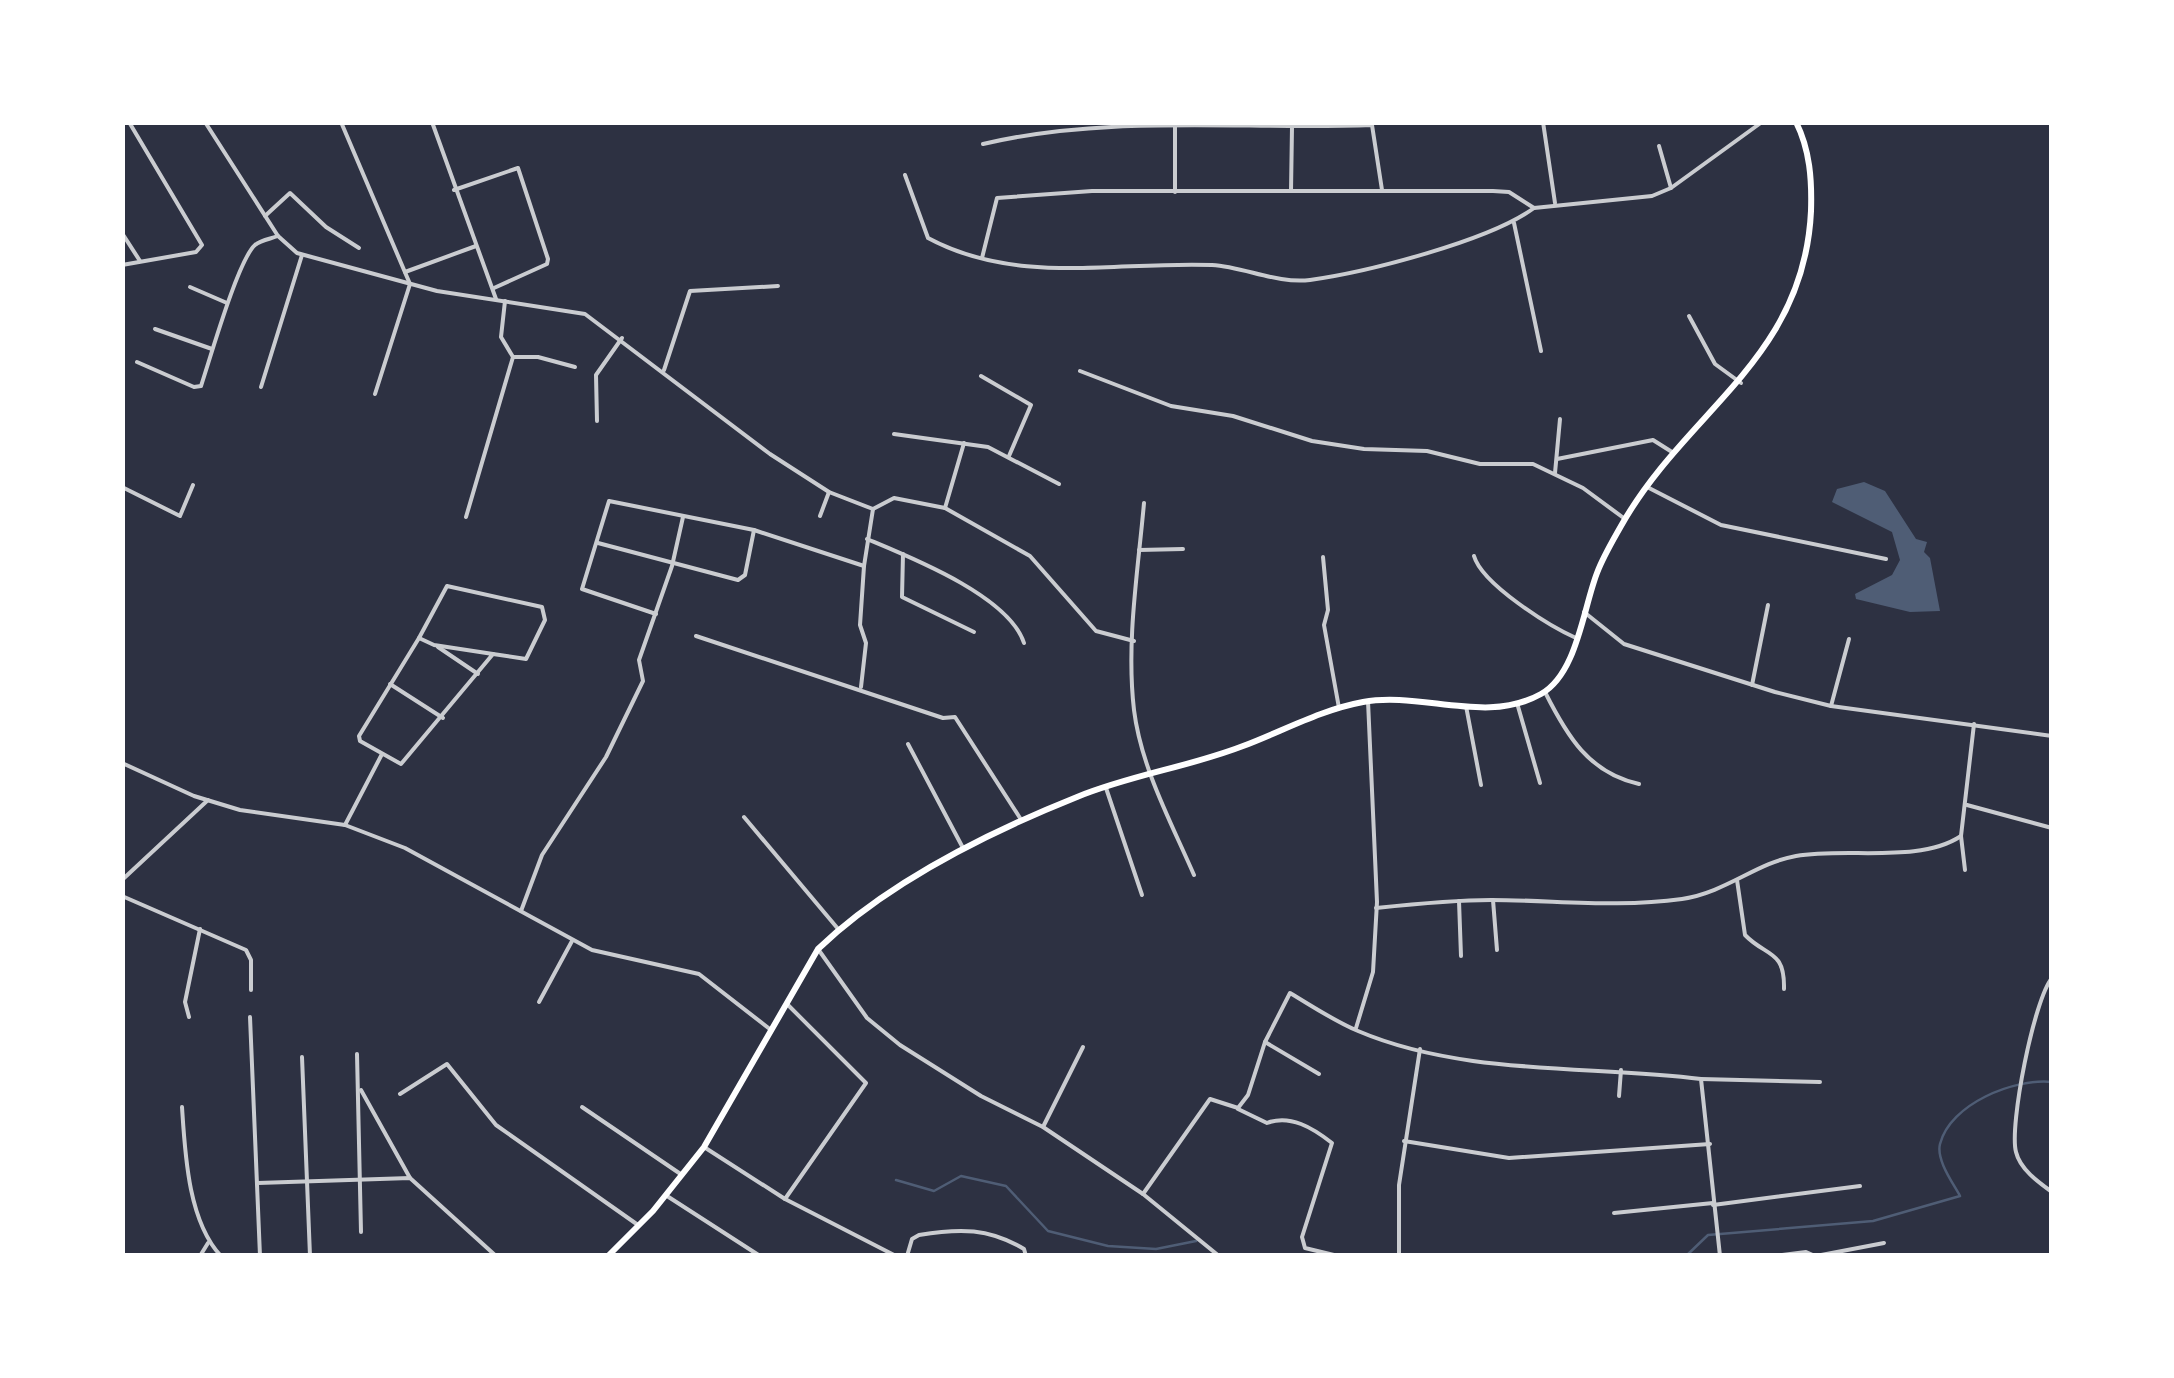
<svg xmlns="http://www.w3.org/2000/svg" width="2174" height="1378" viewBox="0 0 2174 1378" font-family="'Fira Sans',sans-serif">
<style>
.water{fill:#4f5d75}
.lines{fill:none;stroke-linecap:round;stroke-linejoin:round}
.stream{stroke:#4f5d75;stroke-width:2.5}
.minor{stroke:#caccd0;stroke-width:4}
.trunk{stroke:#fff;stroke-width:6}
</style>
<rect width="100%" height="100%" fill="#2d3142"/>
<path class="water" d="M1864,482L1885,491L1916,539L1927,542L1924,552L1930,558L1940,611L1910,612L1856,599L1855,594L1892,575L1900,560L1892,532L1832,502L1837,489Z"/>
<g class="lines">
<g class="stream">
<path d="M896,1180L934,1191L961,1176L1006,1186L1048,1231L1108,1246L1156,1249L1196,1241"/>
<path d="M1686,1256L1708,1235L1873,1221L1960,1196C1953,1183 1936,1160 1940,1144C1950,1104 2014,1078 2052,1082"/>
</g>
<g class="minor">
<path d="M205,122L278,236L297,253L437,291L585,314L770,454L829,492L873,509L894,498L945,508L1030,556L1096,631L1134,641"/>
<path d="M341,122L410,284L375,394"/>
<path d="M432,122L496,299"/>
<path d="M1543,122L1555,203"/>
<path d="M983,144C1109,114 1243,130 1372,125L1382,190"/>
<path d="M1659,146L1671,188"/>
<path d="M905,175L928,238C1017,286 1117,261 1212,265C1245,267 1277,284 1310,280C1367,272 1489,241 1534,208"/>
<path d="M454,190L518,168L548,259L547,264L494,288"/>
<path d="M1291,191L1292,127"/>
<path d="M1175,192V127"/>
<path d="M265,216L290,193L326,227L359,248"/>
<path d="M1514,223L1541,351"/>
<path d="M122,233L140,261"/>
<path d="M982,258L997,198L1092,191H1493L1509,192L1534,208L1652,196L1671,188L1762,122"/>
<path d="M122,265L196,252L202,245L129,122"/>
<path d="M405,272L476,246"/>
<path d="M190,287L227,303"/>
<path d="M1689,316L1715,364L1741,383"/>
<path d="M155,329L212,349"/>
<path d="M513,357H538L575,367"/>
<path d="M137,362L194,387L201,386C210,359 238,260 255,245C261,240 270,239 278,236"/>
<path d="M664,370L690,291L778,286"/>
<path d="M1080,371L1171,406L1233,416L1312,441L1364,449L1427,451L1480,464H1533L1583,488L1625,519"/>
<path d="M981,376L1031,405L1009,456"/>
<path d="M261,387L302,255"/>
<path d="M597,421L596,375L622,338"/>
<path d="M894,434L988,447L1059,484"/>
<path d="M1557,459L1653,440L1672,452"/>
<path d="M1555,473L1560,419"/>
<path d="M122,487L180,516L193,485"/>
<path d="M1649,488L1721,525L1886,559"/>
<path d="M1144,503C1138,571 1126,642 1134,710C1141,767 1171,822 1194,875"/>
<path d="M945,508L964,443"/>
<path d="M820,516L829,492"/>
<path d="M466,517L513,357L501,337L505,301"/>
<path d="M867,539C910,557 1009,596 1024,643"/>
<path d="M598,543L738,580L745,575L754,530"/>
<path d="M1139,550L1183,549"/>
<path d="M903,554L902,597L974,632"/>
<path d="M1474,556C1482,584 1549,626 1576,638"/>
<path d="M1323,557L1328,610L1324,625L1339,708"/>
<path d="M1584,612L1624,644L1775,692L1831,706L2052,736"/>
<path d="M656,614L582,589L609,501L754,530L864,566"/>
<path d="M696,636L943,718L955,717L1020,818"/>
<path d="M419,638L434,645L493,654L401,764L360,741L359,736Z"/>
<path d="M419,638L447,586L542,607L545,620L526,659L493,654"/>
<path d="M438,647L478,674"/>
<path d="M390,684L443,718"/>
<path d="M1752,685L1768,605"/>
<path d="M861,687L866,643L860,625L864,566L873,509"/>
<path d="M1545,692C1567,736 1589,773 1639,784"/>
<path d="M1517,703L1540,783"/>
<path d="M1466,706L1481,785"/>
<path d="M1831,706L1849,639"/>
<path d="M908,744L963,848"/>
<path d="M122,763L194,796L240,810L345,825L405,848L592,950L699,974L771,1030"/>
<path d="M1106,788L1142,895"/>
<path d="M1967,805L2052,828"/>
<path d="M744,817L839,930"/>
<path d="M345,825L382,754"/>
<path d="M1961,836L1965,870"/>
<path d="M122,880L208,800"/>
<path d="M1737,880L1745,935C1766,957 1785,949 1784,989"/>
<path d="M122,896L246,950L251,960V990"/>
<path d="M1493,900L1497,950"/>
<path d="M1459,901L1461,956"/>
<path d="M1376,908C1414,904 1452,900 1491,900C1555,900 1618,908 1682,899C1727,892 1756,863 1796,856C1847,847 1919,864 1961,836L1974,724"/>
<path d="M521,911L542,855L606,757L643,681L639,660L672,566L683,517"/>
<path d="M818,949L867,1018L900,1045L981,1096L1043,1127L1143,1194L1219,1256"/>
<path d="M2052,978C2034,999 2009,1126 2016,1152C2020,1169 2038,1182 2052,1192"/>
<path d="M539,1002L572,941"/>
<path d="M189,1017L185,1002L200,929"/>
<path d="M250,1017L260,1256"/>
<path d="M1356,1028L1373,972L1377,902L1368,701"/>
<path d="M1265,1042L1319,1074"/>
<path d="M357,1054L361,1232"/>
<path d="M302,1057L310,1256"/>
<path d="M1701,1079L1820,1082"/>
<path d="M361,1090L410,1178"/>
<path d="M400,1094L447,1064L496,1125L638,1225"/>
<path d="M1619,1096L1621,1070"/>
<path d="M182,1107C185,1153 188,1221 221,1256"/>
<path d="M582,1107L682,1175"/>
<path d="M1238,1109L1267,1123C1290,1114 1313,1128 1332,1143L1302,1237L1305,1248L1338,1256"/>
<path d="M1043,1127L1083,1047"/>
<path d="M1404,1141L1509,1158L1710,1144"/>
<path d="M704,1147L785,1199L896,1256"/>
<path d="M258,1183L410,1178L496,1256"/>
<path d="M1143,1194L1210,1099L1238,1108L1248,1095L1265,1042L1290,993C1312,1006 1334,1021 1358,1031C1464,1076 1588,1065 1701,1079L1720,1256"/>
<path d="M667,1196L760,1256"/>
<path d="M785,1199L866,1083L788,1005"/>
<path d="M1713,1205L1860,1186"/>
<path d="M1614,1213L1713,1203"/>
<path d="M200,1256L208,1243"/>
<path d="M907,1256L912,1239L919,1235C960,1228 989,1228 1024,1249L1026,1256"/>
<path d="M1399,1256V1185L1420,1049"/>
<path d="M1497,1256L1499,1255"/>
<path d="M1774,1256L1806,1252L1815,1256"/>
<path d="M1816,1256L1884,1243"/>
</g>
<path class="trunk" d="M608,1256L653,1211L704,1147L818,949C888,882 987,833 1077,797C1130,775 1189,767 1243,746C1283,731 1320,710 1363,702C1421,691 1486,725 1541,694C1577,674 1583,609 1597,573C1603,557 1612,542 1621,526C1686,410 1804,360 1811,211C1812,180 1810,150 1796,122"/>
</g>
<rect width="2174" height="1378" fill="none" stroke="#ffffff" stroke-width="250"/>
</svg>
